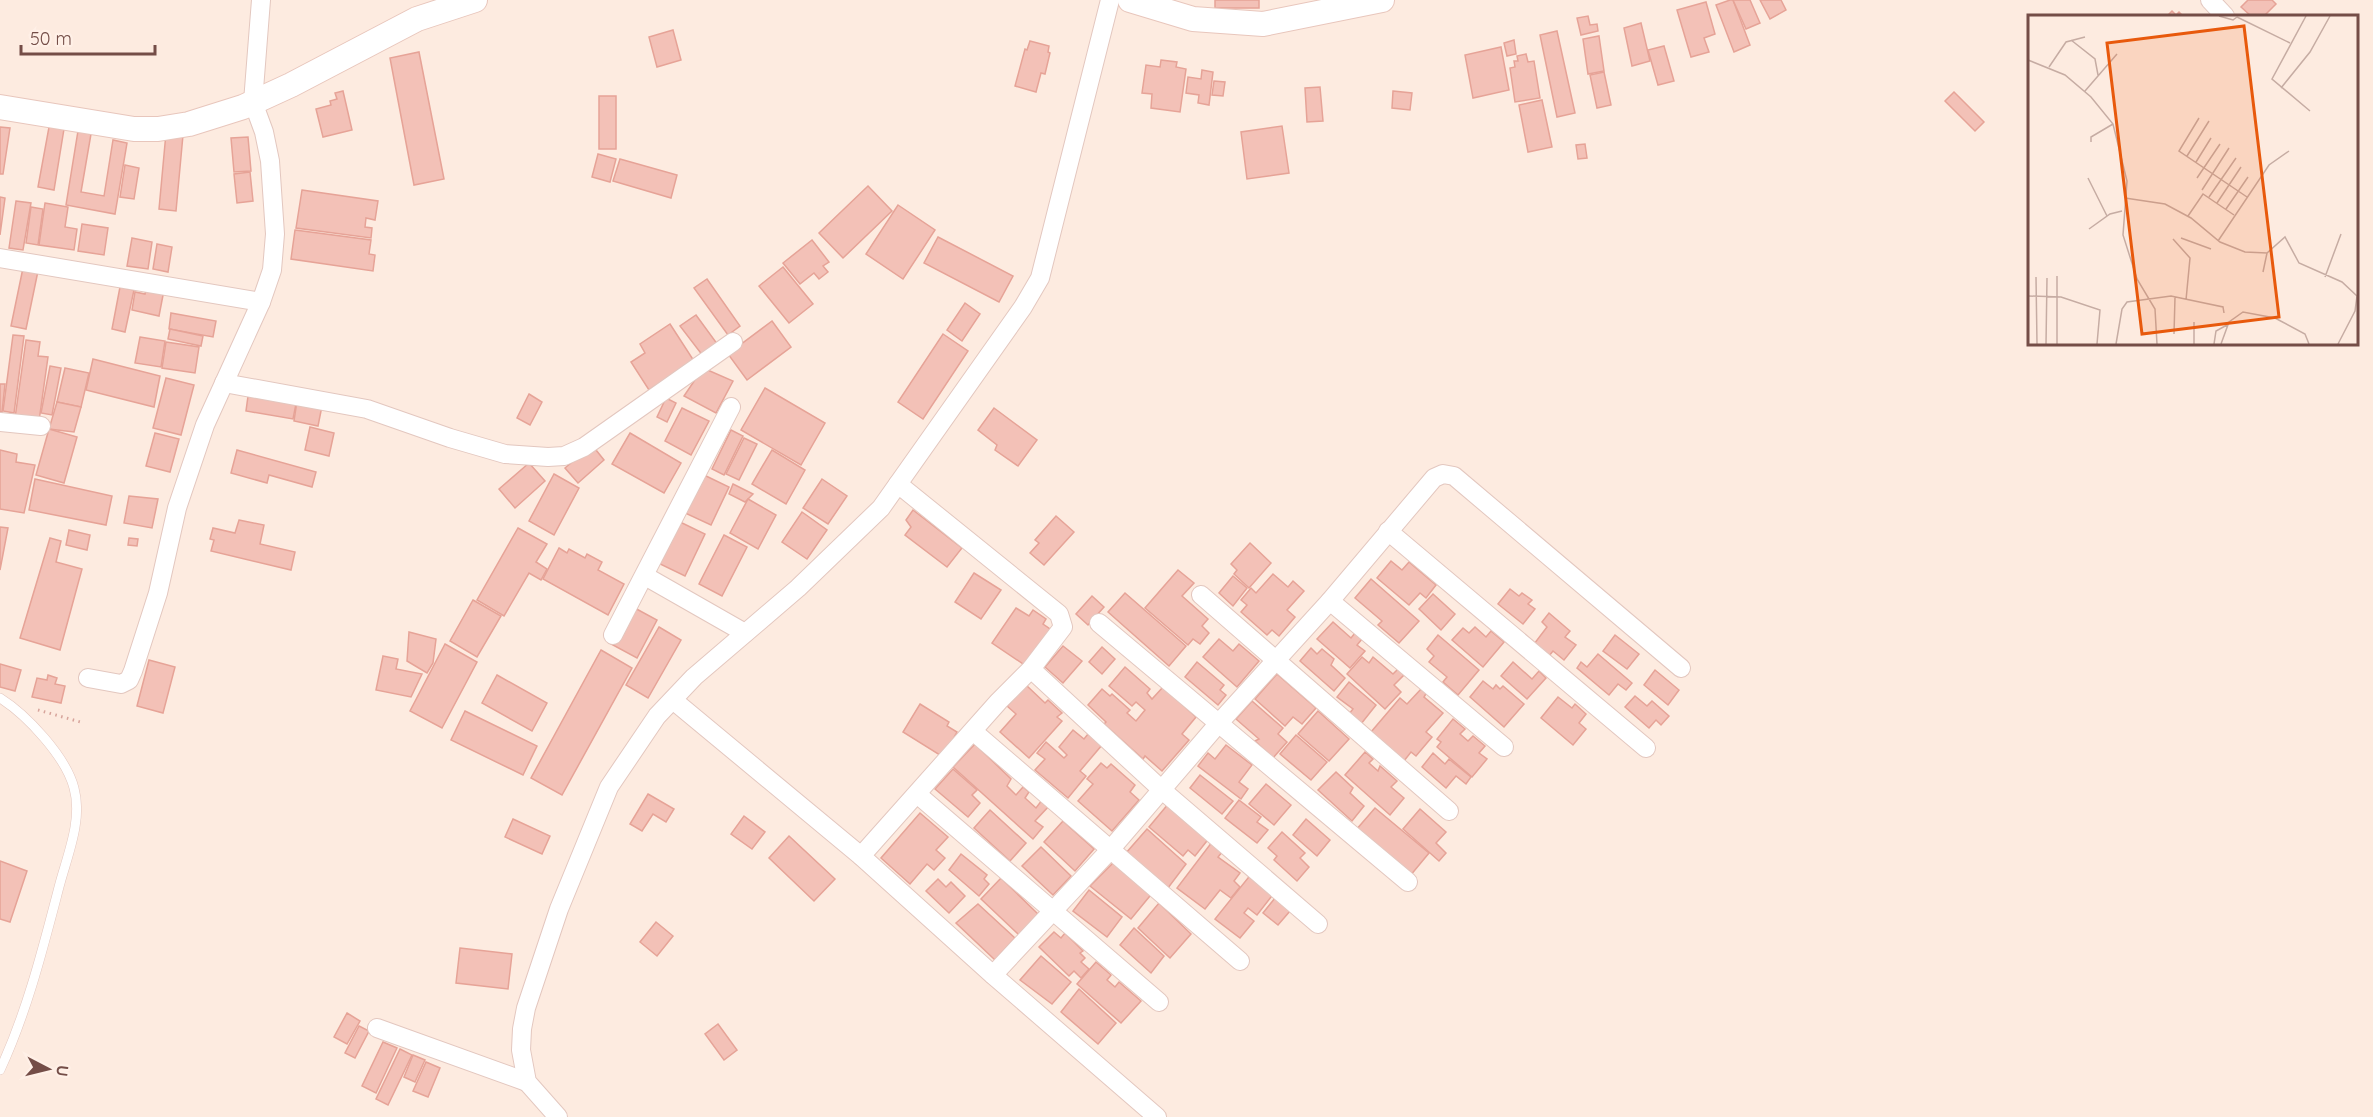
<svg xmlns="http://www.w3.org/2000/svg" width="2373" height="1117" viewBox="0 0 2373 1117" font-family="Quicksand,sans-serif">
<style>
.building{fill:#f3c1b7;stroke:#e6a397;stroke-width:1.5}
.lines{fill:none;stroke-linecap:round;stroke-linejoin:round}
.lane-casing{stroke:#e3c7bf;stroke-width:10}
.street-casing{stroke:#e3c7bf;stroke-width:20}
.secondary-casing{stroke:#e8c6bc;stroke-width:26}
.path{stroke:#d7a49b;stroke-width:3;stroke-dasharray:1.5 4.5;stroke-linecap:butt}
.lane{stroke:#fff;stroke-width:9}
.street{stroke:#fff;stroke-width:18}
.secondary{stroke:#fff;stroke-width:24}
.inset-road{fill:none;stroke:#c6aca3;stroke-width:1.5}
.view{fill:#e8590c;fill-opacity:0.15;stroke:#e8590c;stroke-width:3}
.inset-edge{fill:none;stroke:#744d47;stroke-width:3}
</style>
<rect width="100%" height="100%" fill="#fdebe0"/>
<g class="building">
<rect x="1215" y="0" width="44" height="8"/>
<path d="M1730,0H1733L1750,45L1734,52L1716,5Z"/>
<path d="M1733,0H1750L1760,23L1746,29Z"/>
<path d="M1760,0H1781L1786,10L1770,19Z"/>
<path d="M2248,0H2272L2276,4L2264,16H2251L2241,7Z"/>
<path d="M1706,2L1715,34L1704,38L1709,52L1691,57L1677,10Z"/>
<path d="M2172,11L2176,15L2179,12L2183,16H2167Z"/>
<path d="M1588,16L1590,25L1597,24L1598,31L1581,35L1577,18Z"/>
<path d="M1641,23L1650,61L1632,66L1624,28Z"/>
<path d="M673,30L681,60L657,67L649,37Z"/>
<path d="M1557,31L1575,113L1557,117L1540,35Z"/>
<path d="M1599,36L1604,71L1588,74L1583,39Z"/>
<path d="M1514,40L1516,54L1507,56L1504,43Z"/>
<path d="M1030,41L1049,46L1048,52L1050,53L1045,74L1041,73L1036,92L1015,86L1025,49L1027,50Z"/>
<path d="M1664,46L1674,81L1658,85L1648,50Z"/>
<path d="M1501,47L1509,90L1473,98L1465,55Z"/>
<path d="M419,52L444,179L414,185L390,58Z"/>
<path d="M1526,54L1528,62L1534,61L1540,98L1515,102L1510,68L1515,67L1514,61H1518L1517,56Z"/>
<path d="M1161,60L1177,62L1176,67L1186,69L1180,112L1151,108L1152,94L1142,93L1146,65L1160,67Z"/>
<path d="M1202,70L1213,72L1209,105L1198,103L1199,95L1186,93L1188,77L1201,79Z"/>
<path d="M1604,72L1611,105L1597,108L1590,75Z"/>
<path d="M1214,81L1225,82L1223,96L1212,95Z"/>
<path d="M1320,87L1323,121L1307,122L1305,88Z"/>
<path d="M343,91L352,130L323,137L316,109L331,105L330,101L337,99L335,93Z"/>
<path d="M1393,91L1412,93L1410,110L1392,108Z"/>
<path d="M1954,92L1984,122L1975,131L1945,101Z"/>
<rect x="599" y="96" width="17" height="53"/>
<path d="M1542,100L1552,147L1528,152L1519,105Z"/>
<path d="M1282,126L1289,173L1247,179L1241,132Z"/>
<path d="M0,127L10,128L3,174H0Z"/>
<path d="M49,127L64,129L54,190L38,187Z"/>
<path d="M78,131L91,134L81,192L104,196L113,140L127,143L115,214L66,205Z"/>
<path d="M166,133L183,135L176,211L159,209Z"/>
<path d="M248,137L251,171L234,172L231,138Z"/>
<path d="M1585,144L1587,158L1578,159L1576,145Z"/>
<path d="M598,154L616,159L610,182L592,177Z"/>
<path d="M620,159L677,175L671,198L613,181Z"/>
<path d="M125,165L139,168L134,199L120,197Z"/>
<path d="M250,172L253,201L237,203L234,174Z"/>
<path d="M868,186L892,211L843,258L819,233Z"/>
<path d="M302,190L378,201L375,220L366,218L365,227L372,228L371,238L296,228Z"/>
<path d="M0,197L5,198L0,235Z"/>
<path d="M16,201L31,203L23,250L9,248Z"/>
<path d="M45,203L68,207L65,227L77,229L74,250L39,245Z"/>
<path d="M898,205L935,230L903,279L866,254Z"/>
<path d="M31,207L43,209L38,245L26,243Z"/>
<path d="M82,224L108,228L104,255L78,251Z"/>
<path d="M295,230L371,240L369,254L375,255L373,271L291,259Z"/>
<path d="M938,237L1013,276L999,302L924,263Z"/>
<path d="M132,238L152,242L148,269L127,266Z"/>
<path d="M812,240L829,262L823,266L828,272L819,279L814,273L800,284L783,263Z"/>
<path d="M157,244L172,247L168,272L153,269Z"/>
<path d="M783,267L813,304L789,323L759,286Z"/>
<path d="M23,268L38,271L26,329L11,326Z"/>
<path d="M707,279L740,326L728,335L694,288Z"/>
<path d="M147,286L164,290L159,316L132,310L135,292L145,294Z"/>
<path d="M120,287L134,290L125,332L112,329Z"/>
<path d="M965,303L980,314L962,341L947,330Z"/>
<path d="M171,313L216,321L213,337L169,329Z"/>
<path d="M696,315L718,345L703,356L680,326Z"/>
<path d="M772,321L791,347L747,380L728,354Z"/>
<path d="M670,324L694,361L649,390L631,362L645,353L640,344Z"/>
<path d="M170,329L203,336L201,346L168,339Z"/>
<path d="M943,334L968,351L923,419L898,402Z"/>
<path d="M13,335L24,336L14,413L3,411Z"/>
<path d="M140,337L165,341L161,367L135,363Z"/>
<path d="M26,340L40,342L38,356L48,357L39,421L15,418Z"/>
<path d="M166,342L199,347L195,373L162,368Z"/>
<path d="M93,359L160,376L154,407L86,390Z"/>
<path d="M50,366L61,368L52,415L41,413Z"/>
<path d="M65,368L89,373L81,407L57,402Z"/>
<path d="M703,368L733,381L716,413L684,396Z"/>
<path d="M166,378L194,385L181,435L153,428Z"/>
<path d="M0,384H5L2,412H0Z"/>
<path d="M765,388L825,423L801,465L741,430Z"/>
<path d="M249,389L297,399L293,419L246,411Z"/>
<path d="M529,394L542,402L530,425L517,418Z"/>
<path d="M666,398L676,403L667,422L657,417Z"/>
<path d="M297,401L322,406L318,426L294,421Z"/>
<path d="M57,402L81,407L74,432L49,429Z"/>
<path d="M682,408L709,421L691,455L665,441Z"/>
<path d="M994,408L1037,440L1018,466L995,450L997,445L978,430Z"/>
<path d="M310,427L334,433L329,456L305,450Z"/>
<path d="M49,429L77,437L64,483L36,475Z"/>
<path d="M731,430L743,436L724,475L712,469Z"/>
<path d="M155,433L179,439L170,472L146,466Z"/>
<path d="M630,433L681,463L664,493L612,464Z"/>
<path d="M744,438L757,444L739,480L726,474Z"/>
<path d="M592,445L604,460L578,483L565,468Z"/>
<path d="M0,450L17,454L16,462L35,465L24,513L0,509Z"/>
<path d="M237,450L316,472L312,487L269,475L267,483L231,473Z"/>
<path d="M772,450L805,470L786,504L752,484Z"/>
<path d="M529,463L545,481L515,508L499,489Z"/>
<path d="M554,474L579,488L554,535L529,521Z"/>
<path d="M704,475L729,487L711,525L685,513Z"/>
<path d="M35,479L112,496L106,525L29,510Z"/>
<path d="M822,479L847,496L828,524L803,508Z"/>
<path d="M733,484L753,494L745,502L729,494Z"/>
<path d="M129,496L158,499L152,528L124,523Z"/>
<path d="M748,499L776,515L758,549L730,533Z"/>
<path d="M913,510L962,548L947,567L905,535L911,527L906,520Z"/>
<path d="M802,512L827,530L807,559L782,542Z"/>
<path d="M1056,516L1074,532L1044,565L1030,553L1039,543L1035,540Z"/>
<path d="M239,520L264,525L260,544L295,552L291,570L211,551L214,540L210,539L213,528L235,533Z"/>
<path d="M678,521L705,534L685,576L658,563Z"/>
<path d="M0,527L8,528L0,570Z"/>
<path d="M518,528L547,544L536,562L547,569L541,580L529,573L504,616L477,600Z"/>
<path d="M69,530L90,535L87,550L66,545Z"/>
<path d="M724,535L747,547L722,596L699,584Z"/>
<path d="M50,538L61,541L56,562L82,569L60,650L20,638Z"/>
<path d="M129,538L138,539L137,546L128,545Z"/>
<path d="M1250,543L1271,563L1249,588L1234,574L1237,570L1231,564Z"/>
<path d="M559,548L567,553L569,549L585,558L587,554L602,562L598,570L624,584L608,615L543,579Z"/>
<path d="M1391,561L1402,570L1409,562L1436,585L1426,598L1420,593L1409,605L1377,578Z"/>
<path d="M1178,570L1194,583L1182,596L1208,619L1202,626L1209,633L1200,644L1193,639L1188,645L1145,608Z"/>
<path d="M974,573L1001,590L981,619L955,602Z"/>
<path d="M1273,574L1288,587L1293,581L1304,591L1287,610L1295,617L1279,636L1272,630L1267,635L1241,612L1247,605L1241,600L1251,588L1256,593Z"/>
<path d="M1233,576L1247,588L1233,606L1219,593Z"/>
<path d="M1371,579L1419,621L1399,643L1378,625L1382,621L1355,598Z"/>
<path d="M1510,589L1519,596L1522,593L1532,600L1528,604L1535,609L1523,624L1498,604Z"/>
<path d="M1125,593L1186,646L1169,666L1108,612Z"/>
<path d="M1433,594L1455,614L1441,630L1419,609Z"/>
<path d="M1092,596L1104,607L1088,625L1076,614Z"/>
<path d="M473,600L501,616L477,657L450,641Z"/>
<path d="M631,606L657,620L637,658L611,644Z"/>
<path d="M1016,608L1029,616L1033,610L1046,619L1043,624L1053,631L1029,668L992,643Z"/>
<path d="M1549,613L1570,631L1565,637L1576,645L1564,660L1553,651L1549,656L1534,644L1547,627L1542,622Z"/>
<path d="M1333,622L1351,638L1355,633L1362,639L1357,645L1365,651L1350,668L1317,639Z"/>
<path d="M659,627L681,640L648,698L626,685Z"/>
<path d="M1475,627L1486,637L1491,631L1504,642L1483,667L1452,640L1463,628L1469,633Z"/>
<path d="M409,632L436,639L433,663L427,673L407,661Z"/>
<path d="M1438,635L1479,670L1458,695L1443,682L1447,677L1429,662L1434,656L1427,649Z"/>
<path d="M1615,635L1639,654L1627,669L1603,651Z"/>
<path d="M1219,639L1233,651L1239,644L1259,661L1237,687L1203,657Z"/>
<path d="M445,644L477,662L442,728L410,711Z"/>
<path d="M1063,646L1082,661L1063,683L1045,667Z"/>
<path d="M1102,647L1115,659L1102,674L1089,662Z"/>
<path d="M1311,648L1317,654L1322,649L1334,659L1331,665L1345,678L1334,691L1300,661Z"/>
<path d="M601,650L632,668L562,795L531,778Z"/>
<path d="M1598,654L1632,683L1626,690L1618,684L1609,695L1577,668L1581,662L1587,667Z"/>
<path d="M383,656L398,659L396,669L422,674L411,697L376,690Z"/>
<path d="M1362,657L1369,663L1373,657L1393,674L1398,669L1404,675L1394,685L1401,692L1385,709L1347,674Z"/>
<path d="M149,660L175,667L163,713L137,706Z"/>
<path d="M1197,662L1224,685L1220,690L1226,695L1218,705L1185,677Z"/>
<path d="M1513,662L1532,679L1539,671L1546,678L1527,699L1501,676Z"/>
<path d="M0,664L21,670L15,691L0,687Z"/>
<path d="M1125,667L1150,689L1147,693L1152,699L1163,687L1196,717L1182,734L1189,740L1162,771L1145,756L1143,759L1104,724L1106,722L1088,705L1102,689L1110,696L1112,694L1130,710L1127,713L1136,721L1145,710L1136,702L1132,706L1109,686Z"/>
<path d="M1655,670L1679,690L1668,705L1644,685Z"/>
<path d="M1277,674L1316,708L1302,724L1293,717L1285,726L1255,699Z"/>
<path d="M48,675L57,678L55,684L65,686L61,703L32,697L37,678L47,680Z"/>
<path d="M497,675L547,703L532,731L482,703Z"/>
<path d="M1483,681L1493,689L1496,685L1500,689L1503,686L1524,704L1504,727L1470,697Z"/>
<path d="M1349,682L1376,705L1361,724L1349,714L1353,709L1337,697Z"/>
<path d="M1026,685L1045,703L1048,700L1062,713L1057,717L1062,721L1029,758L1000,732L1016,714L1007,706Z"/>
<path d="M1422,688L1427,692L1424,697L1443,713L1426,732L1432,737L1416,756L1411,752L1404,761L1371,732L1400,698L1407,704Z"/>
<path d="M1635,696L1647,706L1652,701L1669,716L1661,725L1656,720L1649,728L1625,707Z"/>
<path d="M1558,697L1572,708L1575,704L1586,714L1579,723L1586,729L1573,745L1541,718Z"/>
<path d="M1252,701L1283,728L1278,734L1287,742L1273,758L1255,741L1259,739L1236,719Z"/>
<path d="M920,704L949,722L947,726L957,732L943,757L903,732Z"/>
<path d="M465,711L537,746L523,775L451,740Z"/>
<path d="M1318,711L1349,739L1329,761L1298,734Z"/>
<path d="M1453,719L1465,729L1460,734L1468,741L1473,736L1485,746L1479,753L1487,759L1472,777L1437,747L1441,742L1437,739Z"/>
<path d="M1073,730L1084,739L1088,734L1102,745L1080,771L1086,776L1068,798L1035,770L1045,759L1037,753L1046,742L1064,758L1067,755L1059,747Z"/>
<path d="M1296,735L1327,762L1311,780L1280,754Z"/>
<path d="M975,744L1011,779L1007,786L1016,795L1023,787L1029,792L1025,798L1036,808L1042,800L1049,806L1035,821L1043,827L1033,839L953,767Z"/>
<path d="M1226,745L1252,765L1239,782L1248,789L1241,799L1198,766L1208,753L1215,759Z"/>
<path d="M1365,752L1373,759L1369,763L1378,771L1380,766L1397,781L1391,787L1404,798L1390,815L1345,775Z"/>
<path d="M1433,753L1445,764L1449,759L1471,777L1466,784L1456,776L1446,788L1422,767Z"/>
<path d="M1101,763L1107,768L1111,764L1135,785L1130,792L1139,800L1112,831L1078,801L1093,784L1087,779Z"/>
<path d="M953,769L977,790L972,795L980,803L968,817L935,789Z"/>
<path d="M1336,772L1353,788L1350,793L1364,806L1352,821L1318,790Z"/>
<path d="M1200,775L1233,801L1222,814L1190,788Z"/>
<path d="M1266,784L1291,805L1274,825L1249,804Z"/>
<path d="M648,794L674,809L666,822L653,814L642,831L630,824Z"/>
<path d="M1239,800L1261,817L1257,822L1268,830L1257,843L1225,818Z"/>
<path d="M1169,803L1210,837L1195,856L1188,850L1183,856L1149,827Z"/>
<path d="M1375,808L1429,853L1410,876L1356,830Z"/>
<path d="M1420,809L1446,832L1436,843L1446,853L1439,861L1403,829Z"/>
<path d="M990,810L1026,843L1010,861L974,828Z"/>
<path d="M920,813L948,837L936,850L945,858L934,870L927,864L910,884L881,858Z"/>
<path d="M744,816L765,832L752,849L731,834Z"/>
<path d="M513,819L550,836L542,854L505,837Z"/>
<path d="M1306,819L1330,840L1317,856L1293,835Z"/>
<path d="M1063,821L1094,849L1075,871L1044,842Z"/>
<path d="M1147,829L1186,864L1168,888L1126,853Z"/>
<path d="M1282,832L1305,853L1300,858L1309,867L1297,881L1274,860L1277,856L1268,848Z"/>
<path d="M789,836L835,879L814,901L769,858Z"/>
<path d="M1212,842L1223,851L1218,857L1240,873L1234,881L1240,887L1231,898L1220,890L1205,909L1177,888Z"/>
<path d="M1041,847L1071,876L1053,895L1022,866Z"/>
<path d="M961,854L987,875L984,879L989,884L979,896L949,870Z"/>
<path d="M1117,859L1154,891L1131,919L1090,886Z"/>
<path d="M0,861L27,871L10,922L0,919Z"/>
<path d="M1252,873L1275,892L1257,915L1248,908L1244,913L1254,921L1240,938L1215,919Z"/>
<path d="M1001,878L1038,914L1019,935L981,899Z"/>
<path d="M938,879L946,887L951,882L965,896L949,913L926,891Z"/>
<path d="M1089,890L1122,917L1107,937L1073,911Z"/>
<path d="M1275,898L1290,911L1278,925L1263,913Z"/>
<path d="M1159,903L1191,934L1170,958L1138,928Z"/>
<path d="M978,904L1015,938L995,960L956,923Z"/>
<path d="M656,922L673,936L657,956L640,942Z"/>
<path d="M1134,928L1164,956L1151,973L1120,945Z"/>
<path d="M1054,932L1061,938L1065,933L1083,951L1080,953L1085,958L1081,962L1089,969L1081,978L1074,971L1069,976L1039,947Z"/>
<path d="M460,948L512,954L508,989L456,983Z"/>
<path d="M1041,956L1071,982L1052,1004L1020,980Z"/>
<path d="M1096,962L1111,975L1107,980L1115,987L1119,982L1141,1001L1121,1023L1077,984Z"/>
<path d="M1079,989L1116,1023L1098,1044L1061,1012Z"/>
<path d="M347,1013L360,1021L347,1044L334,1037Z"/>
<path d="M718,1024L737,1050L724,1060L705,1034Z"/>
<path d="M359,1026L369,1031L355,1058L345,1053Z"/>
<path d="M383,1042L397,1048L376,1093L362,1086Z"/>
<path d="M400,1049L412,1055L388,1105L376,1099Z"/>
<path d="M413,1055L425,1060L415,1082L404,1077Z"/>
<path d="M426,1062L440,1068L428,1097L413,1091Z"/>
</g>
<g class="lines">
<g class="lane-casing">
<path id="lane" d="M0,698C27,715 66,757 74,788C83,820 67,856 59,887C43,948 27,1012 0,1070"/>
</g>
<g class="street-casing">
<g id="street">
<path d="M2210,0L2225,16"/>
<path d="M0,258L261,302"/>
<path d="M224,383L367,409L450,438L505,454L548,457L564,456L584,447L733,342"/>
<path d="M0,422L41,426"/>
<path d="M1388,531L1646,748"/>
<path d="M645,576L745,633"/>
<path d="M1201,595L1449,811"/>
<path d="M1330,601L1504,747"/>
<path d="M1099,623L1408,882"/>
<path d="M613,635L731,407"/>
<path d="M1031,669L1162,790L1318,924"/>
<path d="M88,678L121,684L129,680L133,671L158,593L177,508L205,425L261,302L272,270L275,234L270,161L264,132L253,102L261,0"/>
<path d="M673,700L861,856L993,975L1157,1117"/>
<path d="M974,732L1240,961"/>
<path d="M917,794L1159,1002"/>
<path d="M861,856L999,701L1031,669L1063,627L1059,614L898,484"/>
<path d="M993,975L1110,850L1218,724L1330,601L1434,478L1443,474L1454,476L1681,668"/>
<path d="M377,1028L527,1082"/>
<path d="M558,1117L527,1082L521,1050L522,1029L526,1008L559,909L609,787L657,716L694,677L798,588L881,508L1023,307L1040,278L1110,0"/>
</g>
</g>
<g class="secondary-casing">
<g id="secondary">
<path d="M1130,0L1193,19L1263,24L1382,0"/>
<path d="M0,107L134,129H158L189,124L243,107L291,85L417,19L475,0"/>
</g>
</g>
<path class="path" d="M38,710L84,723"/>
<use href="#lane" class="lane"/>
<use href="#street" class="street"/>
<use href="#secondary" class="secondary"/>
</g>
<g transform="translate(2028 15)">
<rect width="330" height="330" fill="#fdebe0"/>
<path class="inset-road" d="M191,1L205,5L209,2M278,1L244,64L282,96M209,2L262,28M43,25L67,44L70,60M0,45L37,60L63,82L85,109L99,166L95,220L109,264L127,294L129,329M21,52L38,27L57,22M253,73L282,37L302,1M57,76L89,39M171,103L151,136L219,182M63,127V122L85,109M159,141L181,106M168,147L183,123M60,163L79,201M169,163L192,129M174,175L201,133M181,182L208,143M97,183L137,189L163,203L192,227L217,237L239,238L257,222L271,248L314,267L329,281L327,296L310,329M189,188L213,152M198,194L220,162M160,201L175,179L206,200M61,214L82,199L94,196M153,223L183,234M145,224L162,243L158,285M190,226L241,150L261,136M235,257L239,238M8,262L9,329M297,262L313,219M0,281L33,282L72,295L69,329M166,307V329M146,319L147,282M18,329L19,263M29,329V261M88,329L94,294L99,287L143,281L195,292L196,298M186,329L188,316L199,310M193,329L201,307L215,297L247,303L277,319L281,329"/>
<path class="view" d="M216,11L251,302L114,319L79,28Z"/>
<rect width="330" height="330" class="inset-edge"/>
</g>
<g transform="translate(48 1069) rotate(97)" stroke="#fff0e7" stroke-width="4.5" paint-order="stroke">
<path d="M0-4.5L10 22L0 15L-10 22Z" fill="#744d47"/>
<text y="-9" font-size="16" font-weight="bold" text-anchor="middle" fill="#744d47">U</text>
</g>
<path d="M21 45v9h134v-9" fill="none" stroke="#744d47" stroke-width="3"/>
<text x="30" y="45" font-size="18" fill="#744d47" stroke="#fff0e7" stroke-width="4.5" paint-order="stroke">50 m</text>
</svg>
